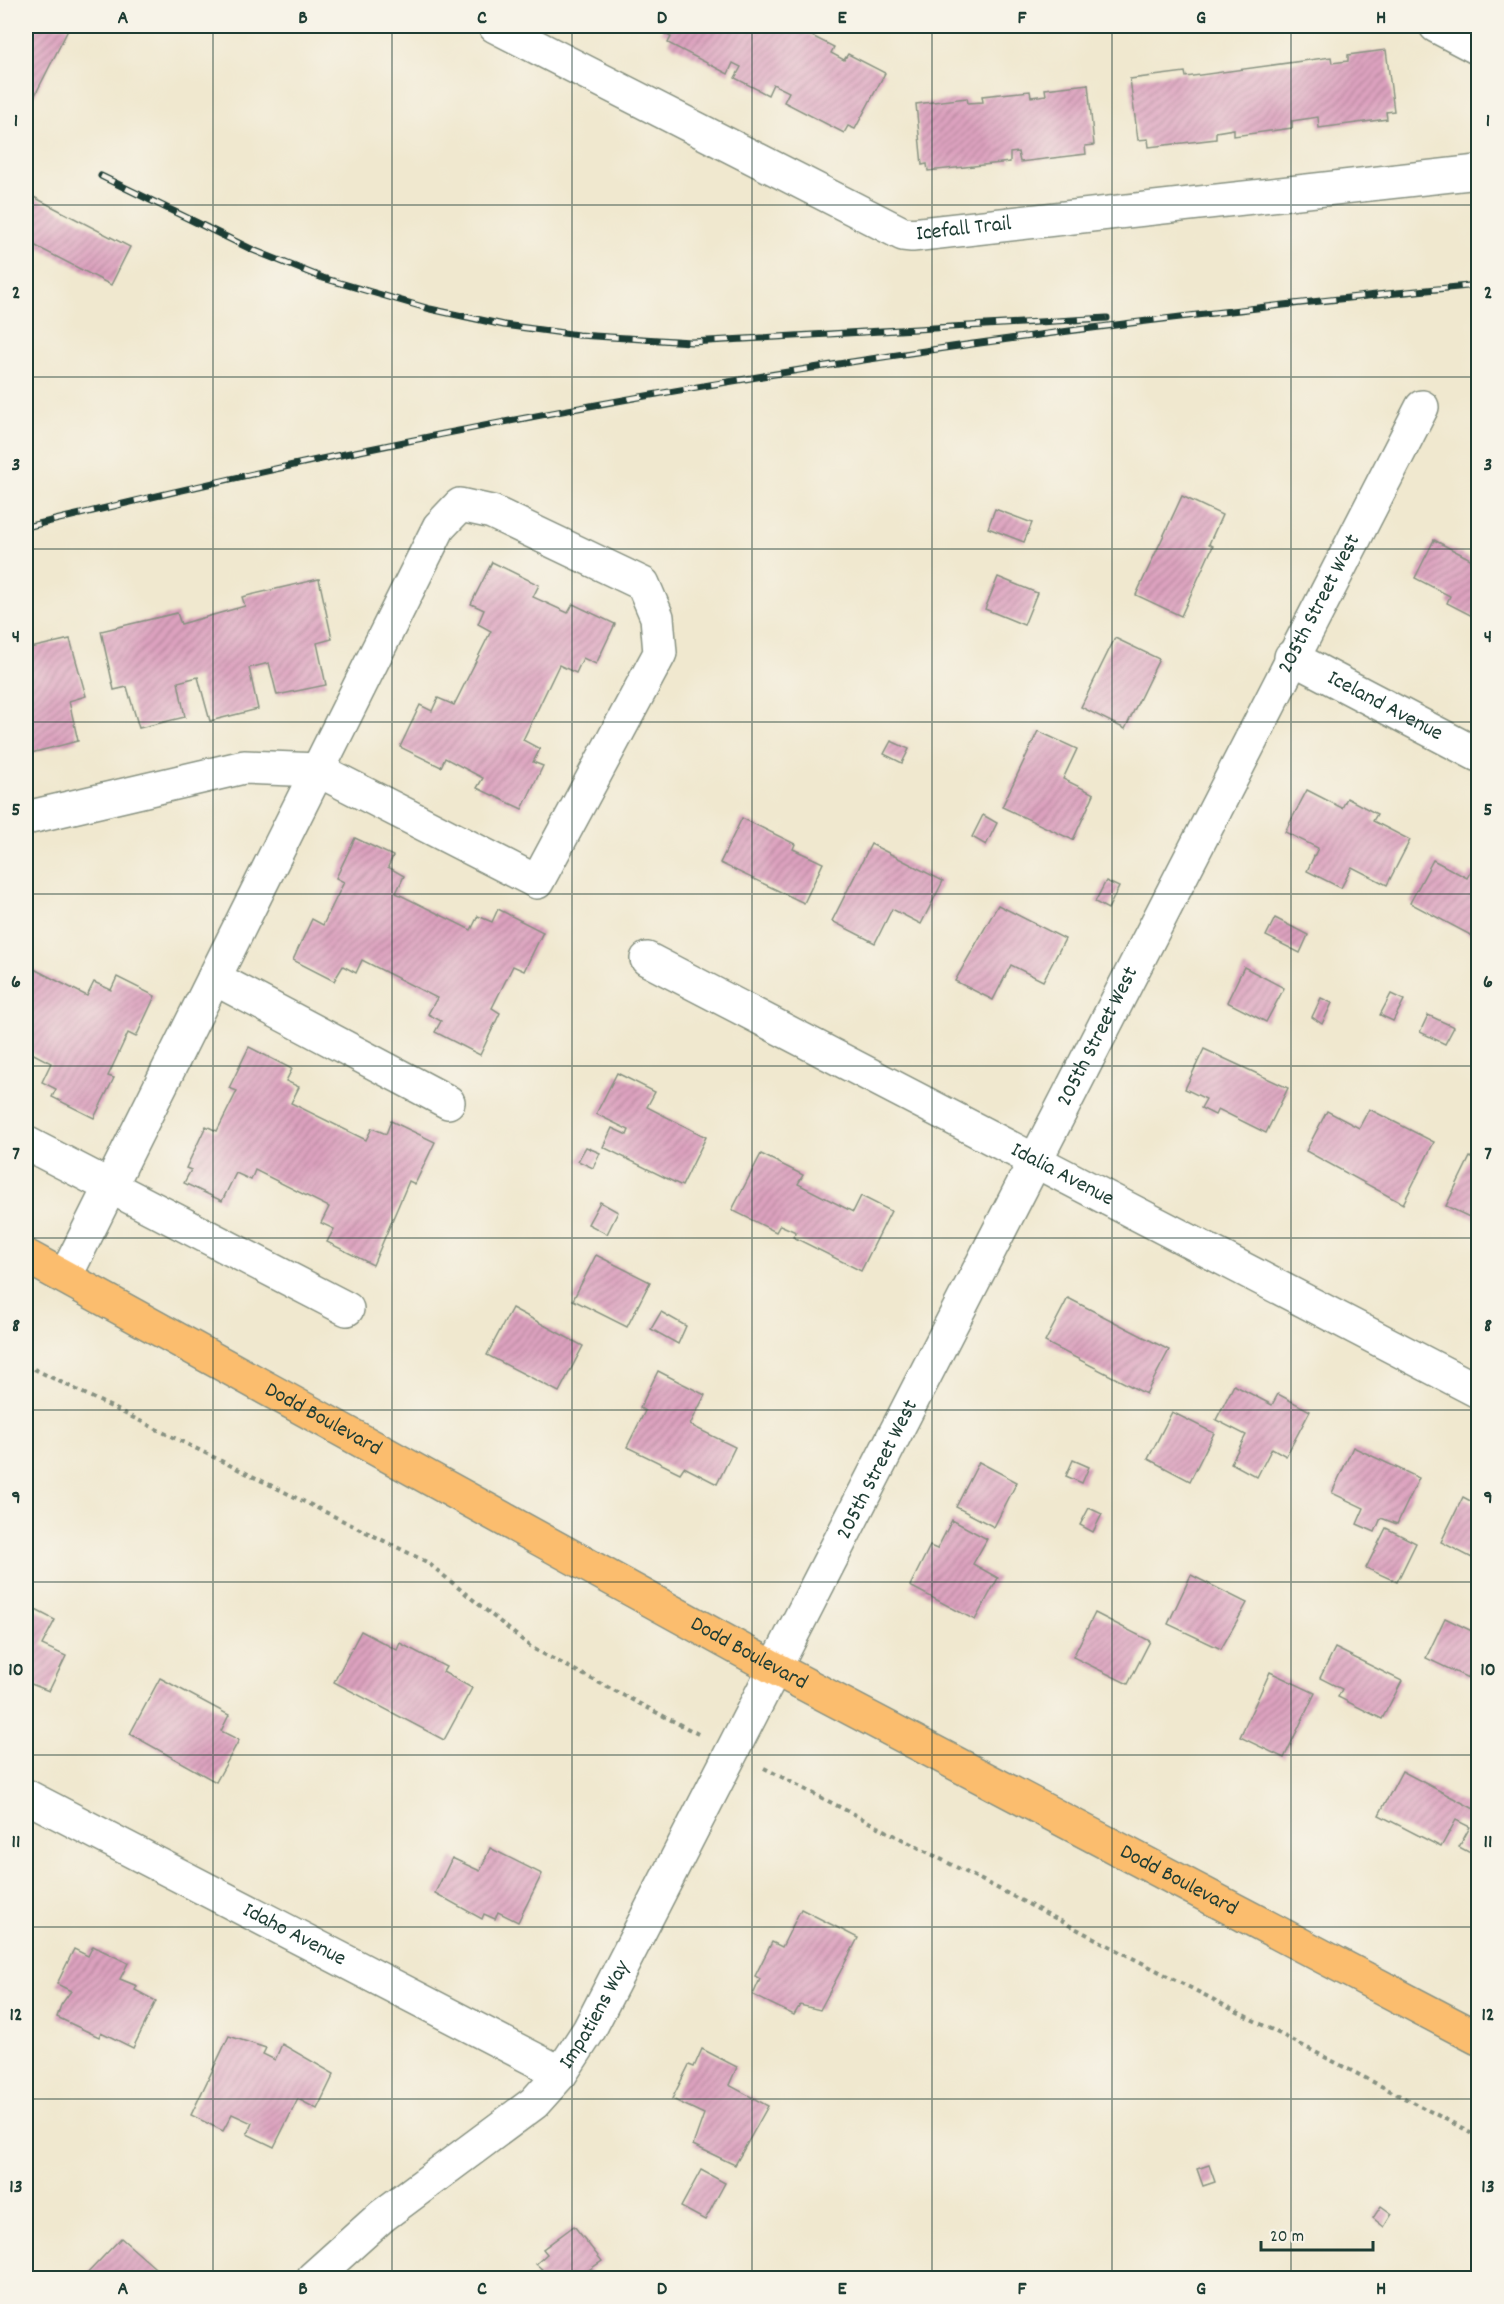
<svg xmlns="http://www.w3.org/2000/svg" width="1504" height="2304" viewBox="0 0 1504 2304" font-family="Dekko,sans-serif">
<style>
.building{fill:url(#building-hatch)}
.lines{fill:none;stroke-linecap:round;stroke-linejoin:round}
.minor-casing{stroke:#889282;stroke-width:36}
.major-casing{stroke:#889282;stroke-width:36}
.path{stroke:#889282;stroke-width:4;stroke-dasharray:4.5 4.5;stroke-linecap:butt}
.minor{stroke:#fff;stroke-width:33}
.major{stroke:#fbbd6e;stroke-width:33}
.rail-casing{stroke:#1f3d34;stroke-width:7}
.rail{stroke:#f7f3e8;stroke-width:4.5;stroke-dasharray:14;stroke-linecap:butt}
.grid{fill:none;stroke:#1f3d34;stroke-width:1.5;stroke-opacity:0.55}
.labels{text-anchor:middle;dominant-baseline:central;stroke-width:6;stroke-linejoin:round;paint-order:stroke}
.street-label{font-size:22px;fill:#1f3d34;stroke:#f7f3e8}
.neatline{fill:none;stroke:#1f3d34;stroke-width:2}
.grid-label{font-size:20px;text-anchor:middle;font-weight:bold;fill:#1f3d34}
</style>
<defs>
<pattern id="building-hatch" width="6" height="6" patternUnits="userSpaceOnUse" patternTransform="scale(1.5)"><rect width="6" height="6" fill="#dda2bf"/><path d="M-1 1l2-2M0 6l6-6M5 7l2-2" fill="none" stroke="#b3859c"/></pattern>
</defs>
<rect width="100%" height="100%" fill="#f7f3e8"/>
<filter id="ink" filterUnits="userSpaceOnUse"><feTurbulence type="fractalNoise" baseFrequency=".0167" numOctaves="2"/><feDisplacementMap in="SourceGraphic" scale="12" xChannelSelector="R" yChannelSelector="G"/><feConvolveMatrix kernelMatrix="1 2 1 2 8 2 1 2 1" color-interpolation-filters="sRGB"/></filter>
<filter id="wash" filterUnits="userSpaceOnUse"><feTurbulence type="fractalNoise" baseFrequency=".008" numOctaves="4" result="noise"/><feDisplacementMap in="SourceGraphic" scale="24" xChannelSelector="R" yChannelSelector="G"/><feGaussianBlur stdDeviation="1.35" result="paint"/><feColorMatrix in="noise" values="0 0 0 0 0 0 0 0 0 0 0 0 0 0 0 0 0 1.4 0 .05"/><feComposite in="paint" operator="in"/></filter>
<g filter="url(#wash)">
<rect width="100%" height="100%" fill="#f0e8cf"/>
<g id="blocks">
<g class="building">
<path d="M26,26H70L26,113Z"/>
<path d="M665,26H777L787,31L792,26L834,47L831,53L844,60L848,54L885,73L855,129L848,126L844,133L784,102L789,92L773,84L768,95L735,78L741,67L733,63L728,74L668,43L671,37L661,32Z"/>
<path d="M1386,50L1394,111L1386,112L1387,119L1319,128L1318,117L1292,121V128L1234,136V129L1216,132V139L1149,147L1148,139L1138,140L1130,79L1185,72L1186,77L1331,57L1332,63L1348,61V55Z"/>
<path d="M1088,84L1094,145L1085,146L1086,154L1020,162L1018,152L1010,153V162L928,171L927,164L922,165L916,104L967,98L968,103L983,102L982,96L1030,91L1031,97L1046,95L1045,89Z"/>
<path d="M26,193L130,247L111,285L26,241Z"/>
<path d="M1182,496L1222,515L1209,544L1213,546L1181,616L1136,595Z"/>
<path d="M995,509L1032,523L1024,542L988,528Z"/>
<path d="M1434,540L1478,563V619L1447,603L1450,596L1415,578Z"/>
<path d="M492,562L539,585L533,597L568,613L573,604L615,624L596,664L583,658L576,673L559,665L523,740L540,749L533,762L543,766L522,809L477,788L483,778L445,758L441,767L400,747L420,705L432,711L438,698L454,705L491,631L478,624L484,610L471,604Z"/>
<path d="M998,577L1037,593L1024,625L985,609Z"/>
<path d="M319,579L332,639L317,643L326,685L277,695L269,663L249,668L258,709L210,721L198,677L178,682L185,717L139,728L127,687L114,690L101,631L177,613L181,624L245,606L242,597Z"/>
<path d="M1115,638L1159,659L1125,729L1081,707Z"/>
<path d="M70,639L86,696L69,701L78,741L31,753L26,729V649Z"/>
<path d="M1038,731L1077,749L1063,779L1094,794L1073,840L1002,807Z"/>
<path d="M891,741L909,749L902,763L884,754Z"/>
<path d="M1307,790L1342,808L1347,798L1377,814L1373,821L1410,840L1387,885L1352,867L1341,888L1307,871L1318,848L1285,832Z"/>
<path d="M983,815L997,823L986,845L972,837Z"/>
<path d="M742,818L795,844L793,849L823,863L804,903L720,863Z"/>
<path d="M355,838L393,856L388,867L404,876L396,893L471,930L478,916L492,922L498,909L543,932L524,971L513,966L492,1008L500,1013L480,1055L435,1032L441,1021L428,1014L437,998L362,960L356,973L343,966L334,981L293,960L312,919L323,925L344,882L336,878Z"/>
<path d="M871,844L943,881L921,924L892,909L875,943L832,921Z"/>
<path d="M1433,860L1467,878L1471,871L1478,875V939L1410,903Z"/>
<path d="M1106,881L1119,887L1108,909L1095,902Z"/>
<path d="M998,905L1065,939L1043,981L1011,965L993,1000L955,981Z"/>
<path d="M1275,918L1308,935L1300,953L1266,936Z"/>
<path d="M26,965L87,996L94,982L111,990L117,977L155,996L136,1037L128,1033L108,1076L114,1078L94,1118L52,1097L56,1089L42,1082L51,1063L26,1050Z"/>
<path d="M1244,967L1284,988L1266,1022L1227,1002Z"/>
<path d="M1391,994L1404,1000L1393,1021L1380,1015Z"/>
<path d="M1321,998L1332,1003L1322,1024L1312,1017Z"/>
<path d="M1428,1015L1454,1027L1445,1044L1420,1032Z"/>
<path d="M249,1047L292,1069L286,1081L299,1087L291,1103L366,1140L372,1128L386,1134L391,1121L435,1142L415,1184L409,1181L373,1265L327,1242L334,1229L321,1223L329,1207L255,1170L251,1180L236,1173L222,1201L184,1183L191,1170L186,1168L206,1126L217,1131L237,1091L229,1088Z"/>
<path d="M1204,1049L1288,1088L1266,1133L1218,1109L1215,1115L1201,1108L1206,1099L1185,1089Z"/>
<path d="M617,1073L655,1092L647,1107L706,1137L682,1186L603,1147L612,1128L627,1135L629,1130L596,1114Z"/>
<path d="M1369,1109L1434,1142L1403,1204L1306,1151L1327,1111L1359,1128Z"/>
<path d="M586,1147L600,1153L593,1168L578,1161Z"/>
<path d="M761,1154L803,1175L798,1184L853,1212L861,1196L891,1211L861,1271L793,1237L796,1232L780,1225L776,1232L732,1210Z"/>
<path d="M1470,1157L1478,1161V1221L1446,1206Z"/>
<path d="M600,1202L618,1212L607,1234L588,1224Z"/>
<path d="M596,1255L650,1282L627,1327L573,1300Z"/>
<path d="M1068,1298L1169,1350L1146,1394L1045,1342Z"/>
<path d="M512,1308L583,1346L559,1392L487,1355Z"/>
<path d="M661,1312L686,1326L678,1344L651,1329Z"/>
<path d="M658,1371L705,1395L690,1425L735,1447L717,1484L684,1467L680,1473L627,1447L645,1411L640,1408Z"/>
<path d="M1234,1385L1272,1405L1278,1394L1310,1411L1286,1456L1272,1448L1257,1477L1231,1463L1246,1435L1216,1420Z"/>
<path d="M1172,1412L1214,1433L1190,1481L1148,1459Z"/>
<path d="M1353,1447L1419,1478L1397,1524L1381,1518L1375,1532L1357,1524L1364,1508L1332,1493Z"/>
<path d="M1073,1460L1089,1467L1082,1483L1066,1476Z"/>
<path d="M979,1462L1017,1482L994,1527L956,1507Z"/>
<path d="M1463,1497L1478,1505V1561L1441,1542Z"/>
<path d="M1089,1508L1102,1514L1093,1532L1080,1525Z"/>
<path d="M952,1520L987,1539L973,1564L998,1578L975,1620L910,1586L930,1546L937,1549Z"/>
<path d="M1386,1528L1416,1543L1397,1582L1366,1568Z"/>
<path d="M1191,1575L1247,1603L1221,1649L1168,1624Z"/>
<path d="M26,1605L55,1620L42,1645L66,1656L49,1691L26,1682Z"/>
<path d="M1095,1613L1150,1641L1128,1684L1073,1657Z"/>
<path d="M1445,1618L1478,1634V1656L1468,1678L1426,1658Z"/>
<path d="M361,1631L397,1650L400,1643L446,1667L443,1672L472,1688L444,1740L334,1682Z"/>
<path d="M1335,1648L1402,1681L1382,1719L1338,1697L1342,1689L1320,1678Z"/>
<path d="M1270,1672L1315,1693L1284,1758L1240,1737Z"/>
<path d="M160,1678L229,1715L221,1731L239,1740L216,1782L130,1734Z"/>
<path d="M1402,1771L1478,1811V1857L1459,1847L1470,1827L1456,1820L1441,1847L1379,1815Z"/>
<path d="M490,1848L542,1874L518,1922L498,1912L495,1919L484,1914L482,1919L435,1893L452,1858L480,1871Z"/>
<path d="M801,1909L858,1938L820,2010L800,2005L794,2015L753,1995L760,1979L755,1976L772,1942L782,1947Z"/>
<path d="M93,1946L128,1963L120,1979L137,1986L135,1990L156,2001L133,2048L101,2032L99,2037L57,2017L61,2005L71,1991L57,1984L74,1949L88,1956Z"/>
<path d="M229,2036L266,2048L263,2054L275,2060L282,2044L334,2074L317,2109L298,2099L274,2147L247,2134L252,2123L232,2114L223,2131L191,2115Z"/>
<path d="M702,2049L737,2067L729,2085L768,2106L735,2165L693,2145L704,2114L672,2099L689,2065L694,2067Z"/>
<path d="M1209,2165L1215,2182L1203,2186L1197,2169Z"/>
<path d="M701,2170L725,2183L705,2220L681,2207Z"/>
<path d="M1381,2206L1392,2214L1384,2227L1373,2218Z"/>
<path d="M574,2226L602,2261L589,2270L596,2278H533L544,2271L536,2264L547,2254L543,2249Z"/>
<path d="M121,2238L162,2274L159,2278H83Z"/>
</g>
</g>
</g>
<g filter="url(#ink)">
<use href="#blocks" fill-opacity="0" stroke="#889282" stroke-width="1.5"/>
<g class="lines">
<g class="minor-casing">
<g id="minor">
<path id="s1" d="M495,26L903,234L912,235L1478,172"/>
<path d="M1436,26L1478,48"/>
<path id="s2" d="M1291,657L1478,755"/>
<path d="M26,818L244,767L318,770L537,882L660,653L657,617L643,584L492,512L460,505L439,527C314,777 190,1027 65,1277"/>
<path id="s3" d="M647,959L1478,1391"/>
<path d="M214,978L448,1102"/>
<path d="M26,1143L347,1309"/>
<path id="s4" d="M26,1796L561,2073"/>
<path id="s5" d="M313,2278L382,2216L534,2103L561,2073L589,2030C871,1491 1140,946 1422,407"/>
</g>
</g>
<g class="major-casing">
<g id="major">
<path id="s6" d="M26,1256L776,1669L1478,2038"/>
</g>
</g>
<g class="path">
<path d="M26,1365L427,1562L532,1648L702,1736"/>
<path d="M764,1768L1478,2136"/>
</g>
<use href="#minor" class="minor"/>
<use href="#major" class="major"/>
<g class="rail-casing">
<g id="rail">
<path d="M101,176L253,250L323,278L430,309L504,325L578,335L691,342L1107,318"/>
<path d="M26,527C138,500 251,473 365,450C732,373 1105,320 1478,285"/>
</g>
</g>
<use href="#rail" class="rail"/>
</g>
</g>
<path class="grid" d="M213,26V2278M392,26V2278M572,26V2278M752,26V2278M932,26V2278M1112,26V2278M1291,26V2278M26,205H1478M26,377H1478M26,549H1478M26,722H1478M26,894H1478M26,1066H1478M26,1238H1478M26,1410H1478M26,1582H1478M26,1755H1478M26,1927H1478M26,2099H1478"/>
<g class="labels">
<g class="street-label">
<text stroke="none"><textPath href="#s1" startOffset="519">Icefall Trail</textPath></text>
<text stroke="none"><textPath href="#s5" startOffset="1976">205th Street West</textPath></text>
<text stroke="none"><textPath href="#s2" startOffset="106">Iceland Avenue</textPath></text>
<text stroke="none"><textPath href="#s5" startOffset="1490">205th Street West</textPath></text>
<text stroke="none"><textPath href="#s3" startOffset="468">Idalia Avenue</textPath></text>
<text stroke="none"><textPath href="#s6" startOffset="339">Dodd Boulevard</textPath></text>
<text stroke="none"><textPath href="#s5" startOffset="1004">205th Street West</textPath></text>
<text stroke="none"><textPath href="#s6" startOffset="825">Dodd Boulevard</textPath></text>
<text stroke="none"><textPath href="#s6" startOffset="1311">Dodd Boulevard</textPath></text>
<text stroke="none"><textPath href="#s4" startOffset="302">Idaho Avenue</textPath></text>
<text stroke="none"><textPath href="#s5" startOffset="390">Impatiens Way</textPath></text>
</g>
</g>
<rect width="1504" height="2304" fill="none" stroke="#f7f3e8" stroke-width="66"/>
<path d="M1261 2241v9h112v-9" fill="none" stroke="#1f3d34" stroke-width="3"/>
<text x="1270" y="2241" font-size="18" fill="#1f3d34" stroke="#f7f3e8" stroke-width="4.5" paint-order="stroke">20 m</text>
<rect x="33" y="33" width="1438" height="2238" class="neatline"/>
<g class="grid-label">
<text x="123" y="23">A</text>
<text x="303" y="23">B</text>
<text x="482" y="23">C</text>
<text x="662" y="23">D</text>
<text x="842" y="23">E</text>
<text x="1022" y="23">F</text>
<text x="1201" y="23">G</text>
<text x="1381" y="23">H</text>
<text x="16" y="126">1</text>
<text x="1488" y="126">1</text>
<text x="16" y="298">2</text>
<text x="1488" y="298">2</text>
<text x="16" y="470">3</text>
<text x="1488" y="470">3</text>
<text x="16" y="642">4</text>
<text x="1488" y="642">4</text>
<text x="16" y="815">5</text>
<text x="1488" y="815">5</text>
<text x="16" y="987">6</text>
<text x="1488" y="987">6</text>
<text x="16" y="1159">7</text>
<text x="1488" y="1159">7</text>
<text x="16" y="1331">8</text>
<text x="1488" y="1331">8</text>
<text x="16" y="1503">9</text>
<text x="1488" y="1503">9</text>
<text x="16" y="1675">10</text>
<text x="1488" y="1675">10</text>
<text x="16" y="1847">11</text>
<text x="1488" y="1847">11</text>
<text x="16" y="2020">12</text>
<text x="1488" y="2020">12</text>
<text x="16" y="2192">13</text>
<text x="1488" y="2192">13</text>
<text x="123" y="2294">A</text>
<text x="303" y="2294">B</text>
<text x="482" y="2294">C</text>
<text x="662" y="2294">D</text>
<text x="842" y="2294">E</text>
<text x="1022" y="2294">F</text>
<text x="1201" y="2294">G</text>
<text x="1381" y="2294">H</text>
</g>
</svg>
